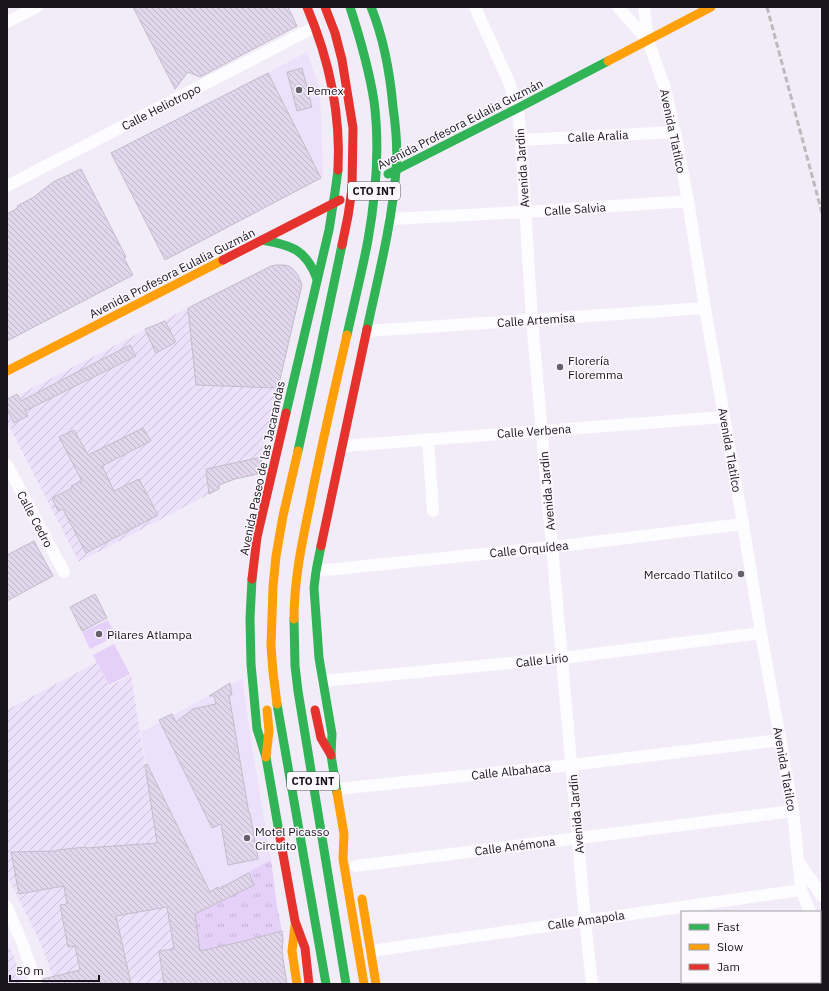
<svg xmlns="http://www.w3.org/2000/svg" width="829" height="991" viewBox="0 0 829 991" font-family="'IBM Plex Sans',sans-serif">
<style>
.built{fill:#ede0fa}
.industrial{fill:url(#industrial-furrows)}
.grass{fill:url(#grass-tufts)}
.pitch{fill:#e4d0f8}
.building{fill:url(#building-back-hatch);stroke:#c2bdc8}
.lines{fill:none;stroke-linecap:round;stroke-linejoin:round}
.street{stroke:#fdfcfe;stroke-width:12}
.fast{stroke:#30b455;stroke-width:9}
.slow{stroke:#ff9f0a;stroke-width:9}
.jam{stroke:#e5322d;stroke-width:9}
.rail{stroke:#bcbabd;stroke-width:3;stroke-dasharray:6 3;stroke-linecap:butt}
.poi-dot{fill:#65606b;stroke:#fbf8fe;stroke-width:1.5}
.labels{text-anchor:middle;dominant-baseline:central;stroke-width:3;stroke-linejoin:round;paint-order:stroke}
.shield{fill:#fbf8fe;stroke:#5d5861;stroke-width:1}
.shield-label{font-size:11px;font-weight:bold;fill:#19141e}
.poi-label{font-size:12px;fill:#19141e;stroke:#fbf8fe;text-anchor:start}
.street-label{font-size:12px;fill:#19141e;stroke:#fbf8fe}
</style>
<defs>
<pattern id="industrial-furrows" width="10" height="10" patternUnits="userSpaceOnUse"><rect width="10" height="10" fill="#ede0fa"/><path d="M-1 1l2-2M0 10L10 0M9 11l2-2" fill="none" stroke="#cbbfd6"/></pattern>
<pattern id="grass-tufts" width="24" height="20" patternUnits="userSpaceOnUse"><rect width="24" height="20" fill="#e4d0f8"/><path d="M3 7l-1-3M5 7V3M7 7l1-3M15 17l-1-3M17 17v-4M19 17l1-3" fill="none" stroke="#c3b2d4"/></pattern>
<pattern id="building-back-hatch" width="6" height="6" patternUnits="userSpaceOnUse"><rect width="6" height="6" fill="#e1d6ec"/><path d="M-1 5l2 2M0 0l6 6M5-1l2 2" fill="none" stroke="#c0b7ca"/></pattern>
</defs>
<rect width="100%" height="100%" fill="#f2ecf9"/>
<g class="built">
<path d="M307,52L320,91L323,176L321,178L268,73Z"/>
<path d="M243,678L244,691L252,747L271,860L168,915L141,732Z"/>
</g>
<g class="industrial">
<path d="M188,308L197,385L278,388L262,457L206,469L209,494L79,562L7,422V401Z"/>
<path d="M97,662L109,687L131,675L179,984H53L49,965L38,938L7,876V710Z"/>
<path d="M7,942L15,960L18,968L21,984H7Z"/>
</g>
<path class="grass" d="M271,860L277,906L282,931L240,942L206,950L175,955L168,915Z"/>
<g class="pitch">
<path d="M108,620L116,636L90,649L82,632Z"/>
<path d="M114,644L130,674L109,685L93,655Z"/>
</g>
<g class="building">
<path d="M133,7H288L297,26L200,77L188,72L175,89Z"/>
<path d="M302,68L312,107L297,111L287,72Z"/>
<path d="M268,73L321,178L165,260L111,153Z"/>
<path d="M81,169L126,257L124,258L133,275L7,341V214L18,208L17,206L34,197L53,182Z"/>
<path d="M276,265H284L289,266L293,269L298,275L302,285L278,388L196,385L188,308L271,266Z"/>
<path d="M165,321L176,342L156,353L145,329Z"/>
<path d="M130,345L136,356L25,411L28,416L14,423L7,410V399L17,394L21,401Z"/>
<path d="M143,428L151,441L102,466L114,491L139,479L158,515L86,553L63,509L58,511L52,498L72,488L71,486L82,481L59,437L74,430L88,455Z"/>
<path d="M262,457L258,474L235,479L219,485V489L209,494L206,469Z"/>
<path d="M34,541L53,576L7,601V555Z"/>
<path d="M95,594L107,618L82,631L70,607Z"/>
<path d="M230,683L232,695H229L249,814L250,813L258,859L228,865L221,824L212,828L159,720L172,714L176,722L193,709L216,704L214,696H209Z"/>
<path d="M147,764L210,892L218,887L219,889L249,873L254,885L195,914L200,951L240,942L282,931L283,939L282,952L287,984H164L159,951L174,949L167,907L116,916L131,984H43V979L80,970L75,946L68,947L60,905L67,904L64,886L19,894L11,852L57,851V850L86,847V848L157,843L145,765Z"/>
</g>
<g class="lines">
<g class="street">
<path d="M475,7L508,80L518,108L521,140L532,320L585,920L592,984"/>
<path d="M618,7L648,41"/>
<path d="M644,7L648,41L665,88L675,132L688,201L705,308L743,524L761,633L793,811L801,890L810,912"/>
<path d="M7,22L37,7"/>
<path d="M521,140L675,132"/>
<path d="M7,186L315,27"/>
<path d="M390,219L525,212L688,201"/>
<path d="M367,331L705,308"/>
<path d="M428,439L433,511"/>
<path d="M343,446L724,417"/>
<path d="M7,465L64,572"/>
<path d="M316,571L552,547L743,524"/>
<path d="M323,681L562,658L761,633"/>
<path d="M337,789L571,765L780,740"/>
<path d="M800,864L822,896"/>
<path d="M356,866L793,811"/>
<path d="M7,907L23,945L35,979L36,984"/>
<path d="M820,930L822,933"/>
<path d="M371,951L801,890"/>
</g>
<g class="fast">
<path d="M388,174L518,108L608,61"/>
<path d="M262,240C291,245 306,249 317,279"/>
<path d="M367,329C378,277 392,224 396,171C398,150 396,128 393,107C390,73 384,39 371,7"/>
<path d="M347,335C354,303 362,272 368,240C376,195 380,147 374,101C369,69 360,38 350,7"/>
<path d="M286,413L329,230L335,192L338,170"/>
<path d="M298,451L316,369L342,245"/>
<path d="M321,546L316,571L314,588L319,658L332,734L331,755L337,793"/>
<path d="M252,579L250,618L251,664L257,729L266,757L279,832"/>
<path d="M294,619L295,666L298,691L346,984"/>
<path d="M277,704L326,984"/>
<path d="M820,977L822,971"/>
</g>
<g class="slow">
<path d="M608,61L711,7"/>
<path d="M7,371L223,260"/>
<path d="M294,619C294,580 302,542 310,504C321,447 334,391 347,335"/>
<path d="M277,704L273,672L271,646L273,587L276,556L283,516L298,451"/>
<path d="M266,757L269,731L267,710"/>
<path d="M337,793L344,834L343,859L364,984"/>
<path d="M362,899L376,984"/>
<path d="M295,925L292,951L297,984"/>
</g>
<g class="jam">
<path d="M307,7C329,59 341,113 338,170"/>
<path d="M325,7L335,33L342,60L353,128L352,189L348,216L342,245"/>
<path d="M223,260L340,200"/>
<path d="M321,546L367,329"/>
<path d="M252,579L257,537L286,413"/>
<path d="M315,710L321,738L331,755"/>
<path d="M279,832L295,921L305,948L309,984"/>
</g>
<path class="rail" d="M767,7L822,213"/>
</g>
<g class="poi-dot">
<circle cx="299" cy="90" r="4"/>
<circle cx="560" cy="367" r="4"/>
<circle cx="741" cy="574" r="4"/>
<circle cx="99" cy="634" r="4"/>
<circle cx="247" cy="838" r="4"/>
</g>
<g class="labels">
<g class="shield">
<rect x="348" y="182" width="52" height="18" rx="3"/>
<rect x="287" y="772" width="52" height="18" rx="3"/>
</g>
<g class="shield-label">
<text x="374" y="191">CTO INT</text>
<text x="313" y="781">CTO INT</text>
</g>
<g class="poi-label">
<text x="307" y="90">Pemex</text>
<text x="568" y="360">Florería<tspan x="568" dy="14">Floremma</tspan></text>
<text x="733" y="574" text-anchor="end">Mercado Tlatilco</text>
<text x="107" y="634">Pilares Atlampa</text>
<text x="255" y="831">Motel Picasso<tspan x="255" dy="14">Circuito</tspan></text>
</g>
<g class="street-label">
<text transform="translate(161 107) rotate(-27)">Calle Heliotropo</text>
<text transform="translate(460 124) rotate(-27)">Avenida Profesora Eulalia Guzmán</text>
<text transform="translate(673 131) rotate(78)">Avenida Tlatilco</text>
<text transform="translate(598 136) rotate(-3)">Calle Aralia</text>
<text transform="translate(522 168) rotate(-94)">Avenida Jardín</text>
<text transform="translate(575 209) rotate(-4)">Calle Salvia</text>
<text transform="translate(172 273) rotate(-27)">Avenida Profesora Eulalia Guzmán</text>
<text transform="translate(536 320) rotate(-4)">Calle Artemisa</text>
<text transform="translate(534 431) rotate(-4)">Calle Verbena</text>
<text transform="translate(730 450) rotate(80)">Avenida Tlatilco</text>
<text transform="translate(262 468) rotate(-78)">Avenida Paseo de las Jacarandas</text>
<text transform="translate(547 491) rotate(-95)">Avenida Jardín</text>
<text transform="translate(35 519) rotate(62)">Calle Cedro</text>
<text transform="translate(529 549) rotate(-6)">Calle Orquídea</text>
<text transform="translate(542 660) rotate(-6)">Calle Lirio</text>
<text transform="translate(785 769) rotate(80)">Avenida Tlatilco</text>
<text transform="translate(511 771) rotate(-6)">Calle Albahaca</text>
<text transform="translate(576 814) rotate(-95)">Avenida Jardín</text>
<text transform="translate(515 846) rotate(-7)">Calle Anémona</text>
<text transform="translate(586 920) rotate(-8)">Calle Amapola</text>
</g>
</g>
<rect width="829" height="991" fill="none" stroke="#19141e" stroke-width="16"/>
<rect x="681" y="911" width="140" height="72" fill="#fbf8fe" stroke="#a19da4"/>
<rect x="689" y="924" width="20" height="6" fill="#30b455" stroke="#a19da4"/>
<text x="717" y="931" font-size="12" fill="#19141e">Fast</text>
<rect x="689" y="944" width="20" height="6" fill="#ff9f0a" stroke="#a19da4"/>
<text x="717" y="951" font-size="12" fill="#19141e">Slow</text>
<rect x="689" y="964" width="20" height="6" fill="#e5322d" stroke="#a19da4"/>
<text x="717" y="971" font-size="12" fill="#19141e">Jam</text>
<path d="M10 975v6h89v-6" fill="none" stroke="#19141e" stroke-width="2"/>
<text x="16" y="975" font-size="12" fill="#19141e" stroke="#fbf8fe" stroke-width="3" paint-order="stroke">50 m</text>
</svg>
